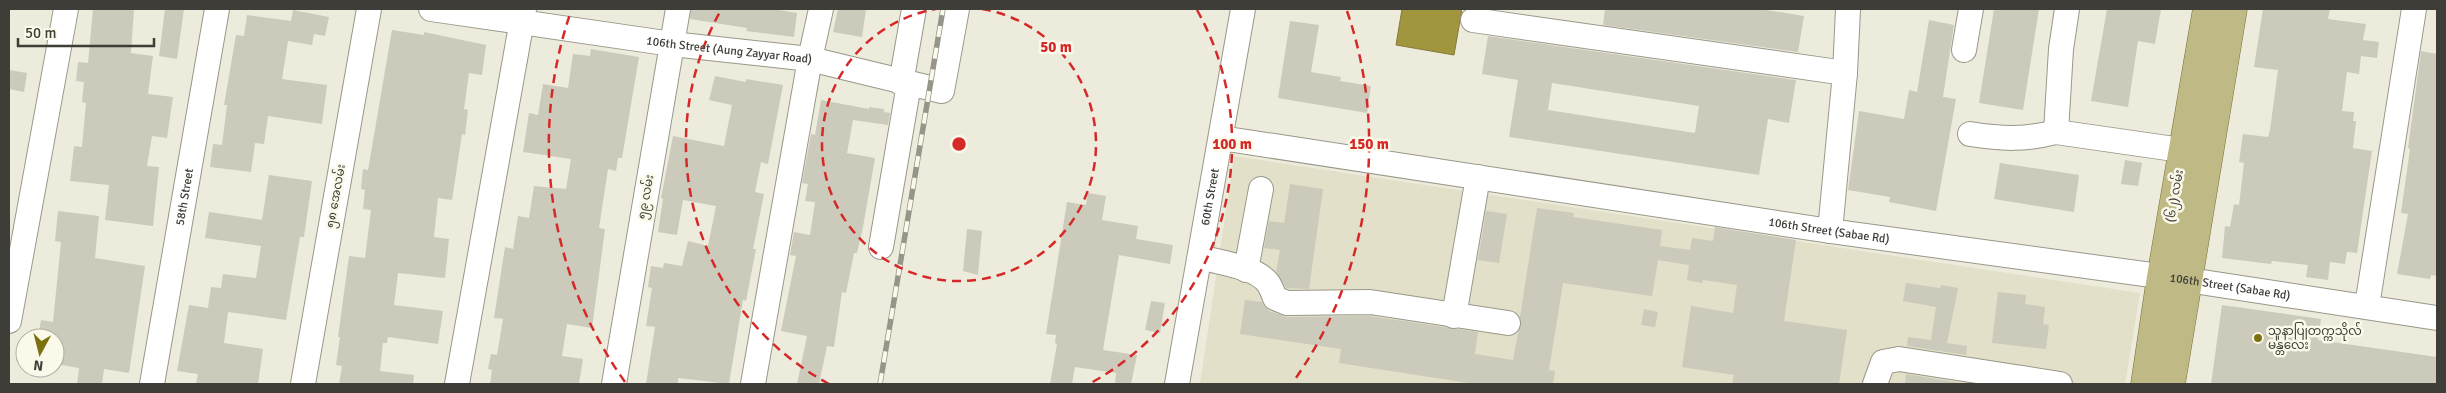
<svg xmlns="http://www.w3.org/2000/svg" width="2446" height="393" viewBox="0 0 2446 393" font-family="Signika,'Noto Sans Myanmar',sans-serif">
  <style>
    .built { fill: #e2e0c9 }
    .water { fill: #a1963d; stroke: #837b3b }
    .building { fill: #cbcabb; fill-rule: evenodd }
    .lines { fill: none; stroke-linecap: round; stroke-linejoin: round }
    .minor-casing { stroke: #999889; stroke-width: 26 }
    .major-casing { stroke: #777034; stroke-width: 29 }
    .minor { stroke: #fff; stroke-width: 24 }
    .major { stroke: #bfb985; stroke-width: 28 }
    .rail-casing { stroke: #96958a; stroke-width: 5.5 }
    .rail { stroke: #fbf9e9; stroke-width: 4; stroke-dasharray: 11; stroke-linecap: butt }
    .ring { fill: none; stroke: #d62828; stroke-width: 2.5; stroke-dasharray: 9 6 }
    .poi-dot { fill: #7b7111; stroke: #fbf9e9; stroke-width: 2 }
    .labels { text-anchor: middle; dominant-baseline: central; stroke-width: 5; stroke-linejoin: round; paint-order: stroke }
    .street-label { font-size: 12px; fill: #3e3d37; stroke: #fbf9e9 }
    .poi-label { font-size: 12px; fill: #3e3d37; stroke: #fbf9e9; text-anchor: start }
    .centre { fill: #d62828; stroke: #fbf9e9; stroke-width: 2.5 }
    .ring-label { font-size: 15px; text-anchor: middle; font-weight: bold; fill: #d62828; stroke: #fbf9e9; stroke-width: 5; stroke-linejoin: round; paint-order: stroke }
  </style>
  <rect width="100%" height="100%" fill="#edecdc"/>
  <!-- built -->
  <path class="built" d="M1234,156L2140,293L2125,384H1200Z"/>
  <!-- water -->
  <path class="water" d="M1402,9H1462L1454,55L1396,45Z"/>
  <!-- building -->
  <path class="building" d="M93,9H134L131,53L153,56L148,94L173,97L167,138L152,136L147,166L159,167L153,226L105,220L109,185L70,181L74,146L82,147L86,103L82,102L84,82L76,81L78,62L88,63Z
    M165,9H184L177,59L159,56Z
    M691,9H773L797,13L794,37L746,31L747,28L690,19Z
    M838,9H866L862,37L833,32Z
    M1605,9H1760L1804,16L1798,52L1603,25Z
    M1994,9H2039L2023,110L1979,103Z
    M2107,9H2161L2155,44L2138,41L2128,107L2091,101Z
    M2263,9H2330L2328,19L2366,24L2363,40L2379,42L2377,58L2361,56L2359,74L2347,72L2342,111L2354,112L2353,121H2356L2353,148L2372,151L2357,253L2347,252L2345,264L2330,262L2328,280L2306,277L2308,265L2272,261L2271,264L2222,258L2225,226L2230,227L2234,204L2239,205L2244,163L2239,162L2243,134L2268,137L2270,130L2278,70L2254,67Z
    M293,10L329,17L325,36L314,34L312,45L288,41L282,79L327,85L322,124L268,116L264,144L255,143L251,172L210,167L213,144L222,145L227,105H224L236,35L244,36L247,15L291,21Z
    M1929,20L1954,25L1943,97L1956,99L1936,211L1889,202L1890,197L1848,190L1859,111L1904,119L1909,90L1917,92Z
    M1290,21L1319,25L1311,72L1341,77L1340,81L1371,86L1367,113L1278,98Z
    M392,30L424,35V32L486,45L482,75L469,73L464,109L468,110L465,135L462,134L452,200L438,198L434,237L449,239L445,278L398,273L394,305L443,311L438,344L388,337L387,343H383L380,371L414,375L413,384H339L342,366L336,365L340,337H338L349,256L365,258L371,210L363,209L365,190L361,189L363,169L368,170Z
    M1488,36L1796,80L1789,123L1768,119L1759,175L1509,137L1518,80L1482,74ZM1552,83L1699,106L1695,133L1548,110Z
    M591,49L639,57L622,158H618L616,171L608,169L599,228L605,229L592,328L567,324L562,356L583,359L579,384H490L492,370L488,369L491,354L497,355L503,319L494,318L505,247L513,249L518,216L529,218L534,186L566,189L571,159L523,152L529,113L538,115L543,84L568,88L573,54L590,56Z
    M2421,51L2437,54V276L2431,275L2430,279L2397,274L2408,214L2401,213L2410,149L2408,148Z
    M9,70L27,73L24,92L9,89Z
    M715,76L746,82V79L783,85L768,164L761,162L755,192L764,194L753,249H756L746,301L743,300L729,384L678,378V384H646L655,327L646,326L652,288L648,287L651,266L663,268L664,263L682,266L688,241L708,246L716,206L683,200L677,235L658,232L663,199L661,198L673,136L724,146L732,105L709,100Z
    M821,100L869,109V107L884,109V112L890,113L888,125L853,120L847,153L875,158L863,227L857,253H854L846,293L842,292L834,347L827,346L819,384H797L807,336L781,331L796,256L790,255L794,232L810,235L815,202L805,201L808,184L802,183L811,134L815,135Z
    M2125,160L2142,163L2138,186L2121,184Z
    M2000,163L2079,175L2074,212L1994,199Z
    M269,175L312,181L304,237H300L286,320L228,312L224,343L263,349L258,384H196L198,374L177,371L189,305L208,308L211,287L221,288L223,274L256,278L261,246L205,238L209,212L262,220Z
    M1290,184L1323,189L1309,289L1286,288L1276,272L1280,250L1264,248L1269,221L1284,223Z
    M1088,193L1106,196L1102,220L1138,226L1136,239L1173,245L1170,264L1119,255L1103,350L1137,355L1131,384H1115L1116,373L1075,367L1072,384H1050L1057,344L1055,343L1056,335L1046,334L1067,202L1086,205Z
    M1537,208L1574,213L1573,217L1662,230L1660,246L1690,250L1692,238L1713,241L1715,227L1796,240L1784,321L1847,330L1839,384H1732L1734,375L1682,367L1691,306L1733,313L1737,285L1703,280L1702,283L1687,280L1689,265L1658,260L1652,296L1563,283L1549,370L1555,371L1553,384H1475L1339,363L1341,349L1240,334L1245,300L1262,302L1269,311L1287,317L1369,316L1478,332L1475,354L1513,360L1518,333L1521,326L1520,317Z
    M58,211L99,216L95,258L145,266L129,373L104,369L102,384H77L79,368L55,364V338H38L41,320L53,322L61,242L55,241Z
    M1486,211L1507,214L1499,263L1478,260Z
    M967,229L982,231L978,275L963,271Z
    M1906,283L1940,288L1941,285L1958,288L1947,343L1967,346L1966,355L1907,346L1908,337L1931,340L1936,307L1903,301Z
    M1998,292L2026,295L2025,304L2045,307L2043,324L2049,325L2046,349L1992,343Z
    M1151,301L1165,303L1160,333L1145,330Z
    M2222,305L2321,319L2318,340L2437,357V384H2211Z
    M1644,309L1658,312L1655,327L1641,325Z
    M1906,374L1961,383V384H1905Z"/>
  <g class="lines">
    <defs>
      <g id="minor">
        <path id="s1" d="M431,9L672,44L810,59L942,91L957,9"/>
        <path d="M2067,9L2061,49L2056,132L2202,153"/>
        <path d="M1473,20L1845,73"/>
        <path d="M1964,50L1971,9"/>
        <path d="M901,83L914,9"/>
        <path d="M1970,134C2002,139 2025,140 2056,132"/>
        <path id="s2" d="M1221,138L1830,231L2188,280L2437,318"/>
        <path d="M1830,231L1845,73L1848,9"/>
        <path d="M881,247L909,84"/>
        <path d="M1200,257C1220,263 1255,266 1268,283C1271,287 1273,293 1275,298L1287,303L1370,302L1508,323"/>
        <path d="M1246,270L1261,189"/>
        <path d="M2367,306L2414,9"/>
        <path d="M1454,316L1478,177"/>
        <path d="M9,321L66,9"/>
        <path id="s3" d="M152,384L217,9"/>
        <path d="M303,384L369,9"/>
        <path d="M457,384L524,9"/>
        <path d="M614,384L678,9"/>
        <path d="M753,384L810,59L821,9"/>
        <path id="s4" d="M1177,384L1243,9"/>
        <path d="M1875,384L1883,362L1899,359L2022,378"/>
        <path d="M2021,384L2022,378L2060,384"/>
      </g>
      <path id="major" d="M2145,384L2161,277L2207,9
        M2171,384L2233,9"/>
    </defs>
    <!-- minor casing -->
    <use href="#minor" class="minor-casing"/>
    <!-- major casing -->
    <use href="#major" class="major-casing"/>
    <!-- minor -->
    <use href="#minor" class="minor"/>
    <!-- major -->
    <use href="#major" class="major"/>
    <defs>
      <path id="rail" d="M880,384L943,9"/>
    </defs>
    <!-- rail casing -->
    <use href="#rail" class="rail-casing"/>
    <!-- rail -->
    <use href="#rail" class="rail"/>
  </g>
  <!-- distance rings -->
  <g class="ring">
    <path d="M982 9A137 137 0 1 1 936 9"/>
    <path d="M829 384A273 273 0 0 1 721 10M1197 10A273 273 0 0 1 1089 384"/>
    <path d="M625 382A410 410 0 0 1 571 11M1347 11A410 410 0 0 1 1293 382"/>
  </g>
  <!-- markers -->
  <circle class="poi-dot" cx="2258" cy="338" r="5"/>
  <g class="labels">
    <!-- street labels -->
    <g class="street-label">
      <text stroke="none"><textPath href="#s1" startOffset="301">106th Street (Aung Zayyar Road)</textPath></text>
      <text stroke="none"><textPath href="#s3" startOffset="190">58th Street</textPath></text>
      <text transform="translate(336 196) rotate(-80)">၅၈ အေလမ်း</text>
      <text transform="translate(2175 196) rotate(-80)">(၆၂) လမ်း</text>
      <text transform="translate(646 197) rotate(-80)">၅၉ လမ်း</text>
      <text stroke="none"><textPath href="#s4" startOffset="190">60th Street</textPath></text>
      <text stroke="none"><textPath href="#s2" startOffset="615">106th Street (Sabae Rd)</textPath></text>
      <text stroke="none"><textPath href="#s2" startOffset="1020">106th Street (Sabae Rd)</textPath></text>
    </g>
    <!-- poi labels -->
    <g class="poi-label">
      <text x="2268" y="331">သူနာပြုတက္ကသိုလ်<tspan x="2268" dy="14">မန္တလေး</tspan></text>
    </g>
  </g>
  <circle cx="959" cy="144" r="8" class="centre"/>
  <g class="ring-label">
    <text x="1056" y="52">50 m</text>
    <text x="1232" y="149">100 m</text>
    <text x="1369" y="149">150 m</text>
  </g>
  <!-- border -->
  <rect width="2446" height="393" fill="none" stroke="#3e3d37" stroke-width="20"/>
  <!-- north arrow -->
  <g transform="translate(40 353) rotate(187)"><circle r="24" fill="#fbf9e9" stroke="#afaea2"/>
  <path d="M0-4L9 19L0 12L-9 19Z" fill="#7b7111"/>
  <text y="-8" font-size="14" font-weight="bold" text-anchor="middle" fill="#3e3d37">N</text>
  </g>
  <!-- scale -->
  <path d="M18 38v8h136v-8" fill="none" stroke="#3e3d37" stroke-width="2.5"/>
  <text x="25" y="38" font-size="15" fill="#3e3d37" stroke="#fbf9e9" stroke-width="4" paint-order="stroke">50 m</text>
</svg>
